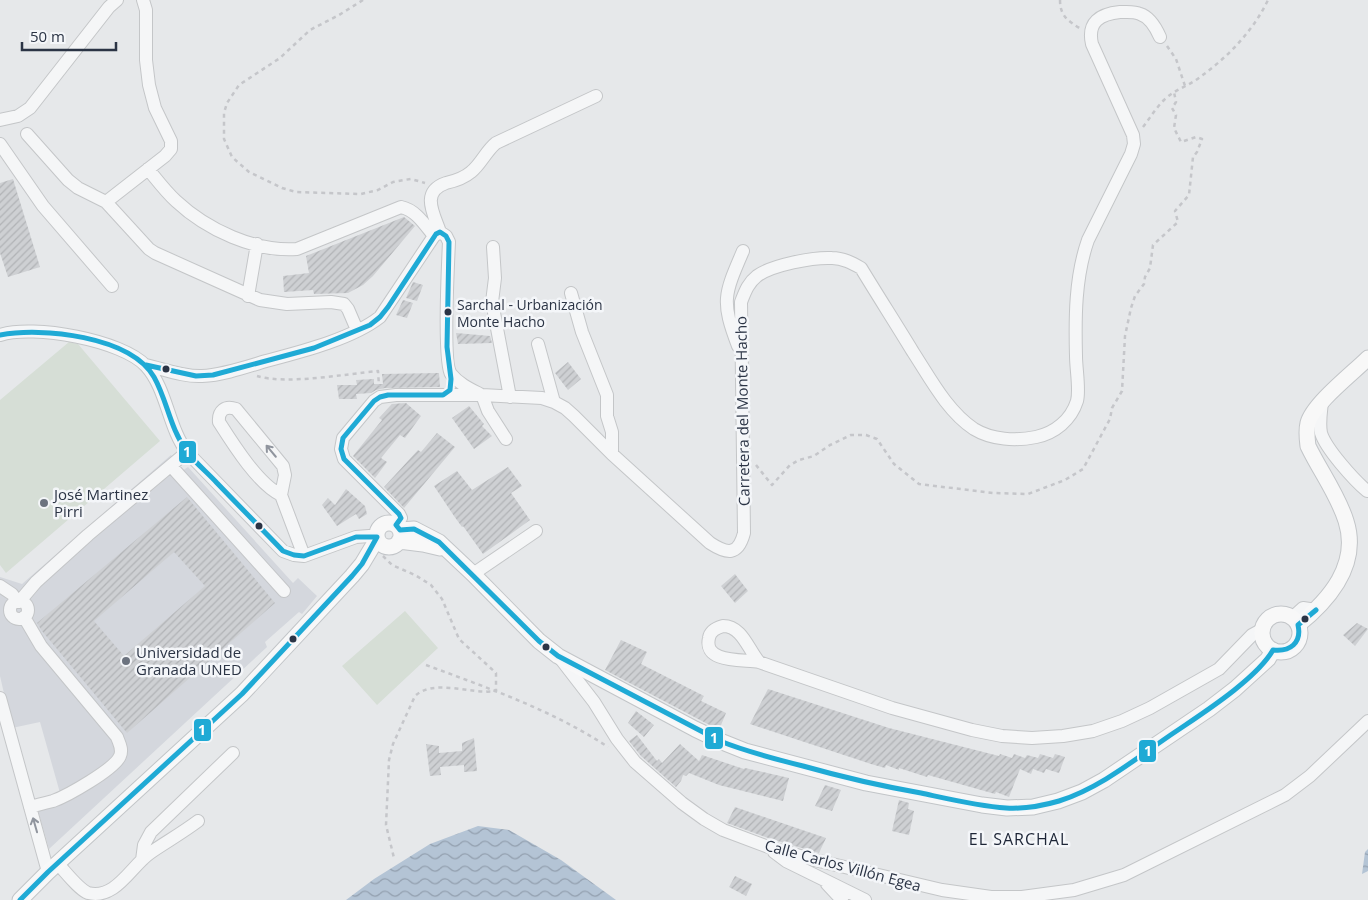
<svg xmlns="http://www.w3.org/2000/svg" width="1368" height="900" viewBox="0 0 1368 900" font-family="'Open Sans',sans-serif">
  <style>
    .built { fill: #d4d7dd }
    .pitch { fill: #d6ded6 }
    .water { fill: url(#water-waves) }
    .building { fill: url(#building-hatch); fill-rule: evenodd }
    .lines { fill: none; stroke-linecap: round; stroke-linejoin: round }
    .minor-casing { stroke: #c4c6c8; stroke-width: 14 }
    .major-casing { stroke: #c2c5c8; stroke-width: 17 }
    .path { stroke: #c5c6ca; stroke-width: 2.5; stroke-dasharray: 4 4; stroke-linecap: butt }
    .minor { stroke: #f5f6f7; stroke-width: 12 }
    .major { stroke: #f8f8f8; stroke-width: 15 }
    .bus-1-casing { stroke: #f4f6f9; stroke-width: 9 }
    .bus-1 { stroke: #1faad5; stroke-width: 5 }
    .oneway { stroke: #90959e }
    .bus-dot { fill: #2b3445; stroke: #f4f6f9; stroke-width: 2 }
    .poi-dot { fill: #6c737f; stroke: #f4f6f9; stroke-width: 2 }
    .labels { text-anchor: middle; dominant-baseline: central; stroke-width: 5; stroke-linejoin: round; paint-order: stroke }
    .bus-label { font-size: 14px; fill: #2b3445; stroke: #f4f6f9; text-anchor: start }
    .street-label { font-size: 15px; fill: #2b3445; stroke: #f4f6f9 }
    .poi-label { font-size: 15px; fill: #2b3445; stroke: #f4f6f9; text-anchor: start }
    .neighbourhood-label { font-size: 16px; letter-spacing: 1px; fill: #1d2536; stroke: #f4f6f9 }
    .line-badge { stroke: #f4f6f9; stroke-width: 2 }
    .badge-label { font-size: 14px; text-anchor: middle; font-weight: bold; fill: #fff }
  </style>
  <defs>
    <pattern id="water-waves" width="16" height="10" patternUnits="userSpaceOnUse" patternTransform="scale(1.25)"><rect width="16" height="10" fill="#b4c4d5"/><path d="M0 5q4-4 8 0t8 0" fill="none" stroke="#93a0af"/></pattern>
    <pattern id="building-hatch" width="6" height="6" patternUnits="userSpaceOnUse" patternTransform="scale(1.25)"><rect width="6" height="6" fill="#ced0d3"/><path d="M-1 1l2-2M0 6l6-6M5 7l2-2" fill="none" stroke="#b1b3b6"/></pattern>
  </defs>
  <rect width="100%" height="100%" fill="#e6e8ea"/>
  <!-- built -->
  <path class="built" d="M171,455L182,471L188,467L293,583L298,578L317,596L302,614L299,612L265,642L267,647L49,849L37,807L62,800L40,722L12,728L0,676V577L22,584Z"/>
  <!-- pitch -->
  <path class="pitch" d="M69,342L78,344L160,441L6,573L0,565V400Z
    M405,611L438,648L377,705L342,666Z"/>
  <!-- water -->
  <path class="water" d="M478,826L509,830L561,860L616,900H346L374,879L430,844Z
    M1368,849V871L1362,874L1365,852Z"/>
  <!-- building -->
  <path class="building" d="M13,179L40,267L8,277L0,253V183Z
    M404,217L415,226L373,276L363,285L348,293L314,294L313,290L284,292L283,276L309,273L306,256Z
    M413,282L423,285L417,301L406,298Z
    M403,300L413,303L407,318L396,315Z
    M456,333L490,336L492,343L458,344Z
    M568,362L581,379L568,390L555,373Z
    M439,373L440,387L385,388L376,390L371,393L356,394L357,399H339L337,385H357L356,380L374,379V384H383L382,374Z
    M406,403L421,416L405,438L400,435L381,458L387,462L375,478L353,456L382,420L379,418L392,404Z
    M469,406L484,424L482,426L492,436L474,449L452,418Z
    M437,433L455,447L404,508L384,487L418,450L421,452Z
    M508,467L522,486L511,493L530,520L483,554L463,526L462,527L454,516L434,486L457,471L472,490Z
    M346,489L365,506L367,514L359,519L356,514L337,526L322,505L328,498L335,505Z
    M187,497L275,603L127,733L42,631L37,623ZM174,552L205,586L124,656L94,621Z
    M735,574L748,591L735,603L721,586Z
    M1357,623L1368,629L1355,646L1343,635Z
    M621,640L647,652L641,664L704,696L701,701L726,713L719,730L605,670Z
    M768,689L889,728L999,756L1000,754L1012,758L1014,754L1025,758L1027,755L1038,758L1040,754L1053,758L1055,754L1065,757L1059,773L1046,769L1044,773L1033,769L1031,774L1020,769L1009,797L996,792L995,794L928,775L927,777L899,768V770L886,765L885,768L871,764L750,724Z
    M636,711L654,725L644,737L628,723Z
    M637,735L657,761L659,759L662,763L680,744L699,761L702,755L744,769L745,768L789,778L783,801L719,785L689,773L686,776L683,775L681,781L676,787L641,756L629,741Z
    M474,738L477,771L464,772V765L440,767L441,775L430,776L426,744L439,746V753L462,751V743Z
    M825,785L841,790L832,811L815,806Z
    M899,800L909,803L908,809L914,811L909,835L892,831Z
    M735,807L826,838L819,853L774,840L727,823Z
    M735,876L752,884L746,896L729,887Z"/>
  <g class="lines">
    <defs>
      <path id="minor" d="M0,120L18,116L30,108L109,7L117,0
        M27,134L68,180L78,188L106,202L149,249L155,253L260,300L287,304L331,302L344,304L348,309L357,330
        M0,144L43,206L112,286
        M148,169C157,180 166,192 176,201C207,230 255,252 297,249L401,207C416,210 425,225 434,236
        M106,202L165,156L171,149V141L155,108L149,85L146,60V10L143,0
        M440,232C434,214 420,192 446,183C455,181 464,178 471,172C481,164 486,151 496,143L596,96
        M440,232L446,236L449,242C448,263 443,363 451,374C459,384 470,389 480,394
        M493,247L495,278L492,302L510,397
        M571,293L582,332L607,395V416L612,432V454
        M248,296L257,244
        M0,335C33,324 122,340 146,366C167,389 168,427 187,452L283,551L294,555L304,556L356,537L369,536L377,537
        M538,344L554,402
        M738,346C721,301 724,295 743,251
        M146,365C164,369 183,377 202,376C223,375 246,367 266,361C300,352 352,339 380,317L434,236L440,232
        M482,395L488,411L506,439
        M1322,402C1321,412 1319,423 1321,433C1326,449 1354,480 1367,491
        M171,466L284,591
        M281,495C258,484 233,444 219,422C218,411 225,405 236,409L283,466L285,475L281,495L304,556
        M396,525L401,518L399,514L344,459L341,449L343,438L374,401L380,397L396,395H482L542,398L554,402L565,408L574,416L612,454L710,543C727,554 738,556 744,533L741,302C745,292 748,283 757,276C772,265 813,257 832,258C843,258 852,263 861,268C878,296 896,324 913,352C930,378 947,411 974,429C992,440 1016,441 1036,437C1055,433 1071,420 1077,401C1080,390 1076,369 1076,356C1075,318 1075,277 1088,240L1131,154L1134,144L1133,135L1092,44C1087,22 1100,14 1120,12C1127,12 1134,11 1140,14C1150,17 1156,28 1160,37
        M473,574L536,531
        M0,586L12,594L18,602
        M10 610a9 9 0 1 1 18 0a9 9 0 1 1-18 0Z
        M19,602L36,582L88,535L187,452
        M24,617L41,646L117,737C119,743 123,749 120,756C115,769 67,796 53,801C45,803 37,805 30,807
        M1292,618L1303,608L1316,610
        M723,626C742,626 748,649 759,662C745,659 703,664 709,638C710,631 716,628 723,626Z
        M560,658L594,702L617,739L635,762L682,803L704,819L723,830L771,848L815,860L942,890L991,897H1022L1074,890L1124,875L1285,795L1310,776L1368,721
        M759,662L892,708L972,730L1002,736L1032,738L1063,736L1093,731L1122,721L1150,708L1219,669L1252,635L1263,629
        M0,698L48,872
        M774,852L786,861L865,900
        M142,860L144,845L151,832L233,753
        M57,863C65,871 78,889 88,893C116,900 131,866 150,853C166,842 182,833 198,821
        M827,884L842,900"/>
      <path id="major" d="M377 535a12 12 0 1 1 24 0a12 12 0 1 1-24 0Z
        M400,530L414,529L439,542L473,574L539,641L558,656L695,729L720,741L745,751L866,783L982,805L1007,808L1033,807L1058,801L1082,792L1104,780L1209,709L1235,689L1268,659L1273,650
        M399,541L423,544L440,548
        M1262 633a19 19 0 1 1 38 0a19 19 0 1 1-38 0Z
        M1298,625C1329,600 1360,565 1346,521C1338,495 1320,471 1308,446C1307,438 1306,431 1308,423C1313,404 1353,373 1368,358
        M20,900L48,872L242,694L352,576L362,564L377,539"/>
    </defs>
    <!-- minor casing -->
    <use href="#minor" class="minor-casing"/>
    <!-- major casing -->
    <use href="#major" class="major-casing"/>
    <!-- path -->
    <path class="path" d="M363,0L339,15L310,30L280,58L239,85L227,103L224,113V139L232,157L249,172L282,188L296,192L361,194L378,190L393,182L404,180L411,179L425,183
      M1060,0C1060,16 1068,21 1081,29
      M1167,46L1176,59L1185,86
      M1143,127C1150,118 1156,108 1164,100C1175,89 1189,86 1200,77C1228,57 1253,31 1268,0
      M257,376C287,385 345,374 378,371L379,386
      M756,465L772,485L790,465L799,460L814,456L830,445L851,435H866L877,439L894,464L919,484L993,493L1028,494L1065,480L1083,469L1110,419L1112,408L1122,391L1125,336L1131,308L1135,296L1144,284L1145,277L1150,268L1153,245L1178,222L1175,211L1189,195L1193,157L1197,152L1202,139L1196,137L1181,142L1174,128L1176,115L1172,108L1176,102L1174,92
      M383,556L392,565L415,575L431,585L442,599L459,639L496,673V691C472,695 434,678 415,696L393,744L389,760L386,825L394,858
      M426,665C488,688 552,710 608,747"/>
    <!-- minor -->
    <use href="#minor" class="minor"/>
    <!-- major -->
    <use href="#major" class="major"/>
    <defs>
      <path id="bus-1" d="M0,335C42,327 130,336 154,377C167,400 170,428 186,450C194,462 207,472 217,483C239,506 261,528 283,551L294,555L304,556L356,537H377L362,564L352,576L242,694L48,872L20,900
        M146,365L196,376L213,375L314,348L370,325L380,317L388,307L436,234L440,232L446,236L449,242L447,347L451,379L450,390L443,395H388L380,397L374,401L343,438L341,449L344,459L399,514L401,518L396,525L400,530L414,529L439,542L539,641L558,656L720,741C747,752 775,759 803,766C842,777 881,786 921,793C949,799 978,806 1006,808C1024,809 1042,806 1059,801C1103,787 1140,755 1178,730C1206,711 1257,678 1273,650C1290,652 1302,643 1298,625L1316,610"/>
    </defs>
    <!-- bus-1 casing -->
    <use href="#bus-1" class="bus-1-casing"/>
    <!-- bus-1 -->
    <use href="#bus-1" class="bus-1"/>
  </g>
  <!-- one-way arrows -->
  <defs><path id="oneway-shaft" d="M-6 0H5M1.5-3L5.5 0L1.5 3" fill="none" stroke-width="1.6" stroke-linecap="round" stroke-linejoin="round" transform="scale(1.25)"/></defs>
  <g class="oneway">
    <use href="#oneway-shaft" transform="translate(271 451) rotate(-130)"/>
    <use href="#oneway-shaft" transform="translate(35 825) rotate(-106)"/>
  </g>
  <!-- markers -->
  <g class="bus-dot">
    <circle cx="448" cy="312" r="4.5"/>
    <circle cx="166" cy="369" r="4.5"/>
    <circle cx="259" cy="526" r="4.5"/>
    <circle cx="1305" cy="619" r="4.5"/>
    <circle cx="293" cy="639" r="4.5"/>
    <circle cx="546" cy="647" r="4.5"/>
  </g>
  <g class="poi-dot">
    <circle cx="44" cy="503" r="5"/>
    <circle cx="126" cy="661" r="5"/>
  </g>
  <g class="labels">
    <!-- bus labels -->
    <g class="bus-label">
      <text x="457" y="304">Sarchal - Urbanización<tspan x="457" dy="17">Monte Hacho</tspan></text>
    </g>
    <!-- street labels -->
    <g class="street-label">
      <text transform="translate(742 411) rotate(-91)">Carretera del Monte Hacho</text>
      <text transform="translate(843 865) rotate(15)">Calle Carlos Villón Egea</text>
    </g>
    <!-- poi labels -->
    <g class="poi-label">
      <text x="54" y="494">José Martinez<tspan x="54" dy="17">Pirri</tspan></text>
      <text x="136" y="652">Universidad de<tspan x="136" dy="17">Granada UNED</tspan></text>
    </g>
    <!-- neighbourhood labels -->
    <g class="neighbourhood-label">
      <text x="1019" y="839">EL SARCHAL</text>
    </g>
  </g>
  <g class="line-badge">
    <rect x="178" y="440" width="19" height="24" rx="5" fill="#1faad5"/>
    <rect x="193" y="718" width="19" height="24" rx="5" fill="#1faad5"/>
    <rect x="704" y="726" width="20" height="24" rx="5" fill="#1faad5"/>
    <rect x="1138" y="739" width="19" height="24" rx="5" fill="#1faad5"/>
  </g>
  <g class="badge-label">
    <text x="187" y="457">1</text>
    <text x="202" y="735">1</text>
    <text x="714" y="743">1</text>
    <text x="1148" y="756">1</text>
  </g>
  <!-- scale -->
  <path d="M22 42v8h94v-8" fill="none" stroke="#2b3445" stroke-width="2.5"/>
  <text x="30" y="42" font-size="15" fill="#2b3445" stroke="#f4f6f9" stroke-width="4" paint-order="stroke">50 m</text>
</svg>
